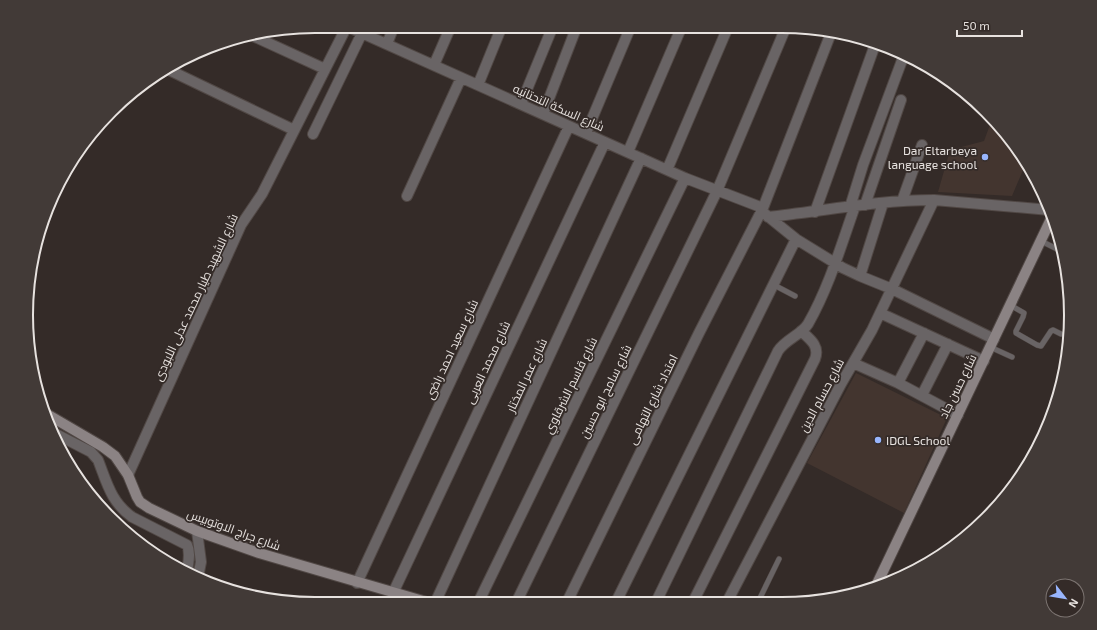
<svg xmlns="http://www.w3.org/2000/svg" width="1097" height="630" viewBox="0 0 1097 630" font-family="'Exo 2',Cairo,sans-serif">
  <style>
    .built { fill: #43352f }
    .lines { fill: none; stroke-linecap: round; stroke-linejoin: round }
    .lane-casing { stroke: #514845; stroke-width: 6 }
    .street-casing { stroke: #514845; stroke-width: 12 }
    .secondary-casing { stroke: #514845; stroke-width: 12 }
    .lane { stroke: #696465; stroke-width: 5 }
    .street { stroke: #696465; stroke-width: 10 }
    .secondary { stroke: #8b8384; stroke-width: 10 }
    .poi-dot { fill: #98b5fd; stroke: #342b28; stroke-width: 1.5 }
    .labels { text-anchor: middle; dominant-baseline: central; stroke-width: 3.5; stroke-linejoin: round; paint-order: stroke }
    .street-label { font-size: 12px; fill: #e7e2df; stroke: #342b28 }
    .poi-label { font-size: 12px; fill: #e7e2df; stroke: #342b28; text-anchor: end }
    .rim { fill: none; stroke: #e7e2df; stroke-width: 2 }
  </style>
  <rect width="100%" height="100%" fill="#342b28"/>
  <!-- built -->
  <path class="built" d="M992,119L1011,139L1026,163L1012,196L938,192L950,150L984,141Z
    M856,373L947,418L904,513L807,463Z"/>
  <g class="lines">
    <defs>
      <path id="lane" d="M1041,241L1063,252
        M774,285L795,296
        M1010,305L1024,313L1023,317L1016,331V333L1037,345L1041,346L1051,331L1053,330L1061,334
        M990,347L1012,357
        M758,602L779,559"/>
      <path id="street" d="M346,26L685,178L763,208
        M253,36L325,69
        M387,44L394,26
        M434,65L451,26
        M169,70L294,130
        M478,85L502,26
        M521,104L553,26
        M543,114L577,26
        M586,133L631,26
        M313,134L362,33
        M628,152L682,26
        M667,170L728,27
        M407,196L461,78
        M902,201L922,145
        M865,205L901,100
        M850,207L863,165L904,55
        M815,212L876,42
        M765,214L796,239L843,268L860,276L892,289L994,339
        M768,217C823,211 879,200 934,200L1050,210
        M860,276L883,203
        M880,313L984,361
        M853,363L898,383L958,415
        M898,383L924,333
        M922,395L948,344
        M52,432L91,452L98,460C107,483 111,502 132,517L187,545C191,553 188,563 187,572
        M128,475L241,225L262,194L347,26
        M197,531L201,562L198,577
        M357,583L569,126
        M393,593L605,142
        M567,602L699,333L763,208L831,33
        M616,602L796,239
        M656,602L778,351C786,339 801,335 808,324C829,287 841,246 855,206
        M693,602L815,359C820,346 810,339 801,331
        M727,602L841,384L872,330L934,200
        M435,603L641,158
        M478,603L685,178
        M516,603L717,191L786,27"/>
      <path id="secondary" d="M45,413L103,447L115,456L128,475L137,497L140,502L149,508L197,531L259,553L430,603
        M875,588L1052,217"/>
    </defs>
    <!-- lane casing -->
    <use href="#lane" class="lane-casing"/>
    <!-- street casing -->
    <use href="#street" class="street-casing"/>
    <!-- secondary casing -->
    <use href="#secondary" class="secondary-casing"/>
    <!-- lane -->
    <use href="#lane" class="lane"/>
    <!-- street -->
    <use href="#street" class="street"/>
    <!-- secondary -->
    <use href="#secondary" class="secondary"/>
  </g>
  <!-- markers -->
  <g class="poi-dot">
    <circle cx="985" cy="157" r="4"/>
    <circle cx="878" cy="440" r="4"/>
  </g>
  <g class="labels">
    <!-- street labels -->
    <g class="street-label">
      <text transform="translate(559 107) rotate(24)">شارع السكة التحتانيه</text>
      <text transform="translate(195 297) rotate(-65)">شارع الشهيد طيار محمد عدلى اللبودى</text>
      <text transform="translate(451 349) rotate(-65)">شارع سعيد احمد راضى</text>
      <text transform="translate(487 362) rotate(-65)">شارع محمد العربى</text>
      <text transform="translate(526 375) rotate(-65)">شارع عمر المختار</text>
      <text transform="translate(570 385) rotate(-64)">شارع قاسم الشرقاوي</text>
      <text transform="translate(957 386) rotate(-64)">شارع حسن جاد</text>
      <text transform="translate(605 391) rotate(-64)">شارع سامح ابو حسين</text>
      <text transform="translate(821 395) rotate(-62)">شارع حسام الدين</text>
      <text transform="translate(652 399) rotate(-64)">امتداد شارع التهامى</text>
      <text transform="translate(234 529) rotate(20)">شارع جراج الاوتوبيس</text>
    </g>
    <!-- poi labels -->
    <g class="poi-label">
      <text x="977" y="150">Dar Eltarbeya<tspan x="977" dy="14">language school</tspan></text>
      <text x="886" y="440" text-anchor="start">IDGL School</text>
    </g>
  </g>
  <!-- crop -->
  <path d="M0 0H1097V630H0ZM315 33H782A282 282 0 0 1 1064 315V315A282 282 0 0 1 782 597H315A282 282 0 0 1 33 315V315A282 282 0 0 1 315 33Z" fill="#423a37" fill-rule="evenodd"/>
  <path class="rim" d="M315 33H782A282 282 0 0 1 1064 315V315A282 282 0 0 1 782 597H315A282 282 0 0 1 33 315V315A282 282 0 0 1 315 33Z"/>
  <!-- north arrow -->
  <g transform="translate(1065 598) rotate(121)"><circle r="19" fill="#342b28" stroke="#7c7471"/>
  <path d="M0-3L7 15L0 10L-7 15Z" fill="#98b5fd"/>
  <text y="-6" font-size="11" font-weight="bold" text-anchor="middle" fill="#e7e2df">N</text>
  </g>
  <!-- scale -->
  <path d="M957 30v6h65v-6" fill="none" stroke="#e7e2df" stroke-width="2"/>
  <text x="963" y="30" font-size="12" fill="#e7e2df" stroke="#342b28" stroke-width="3" paint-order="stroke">50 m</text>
</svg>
